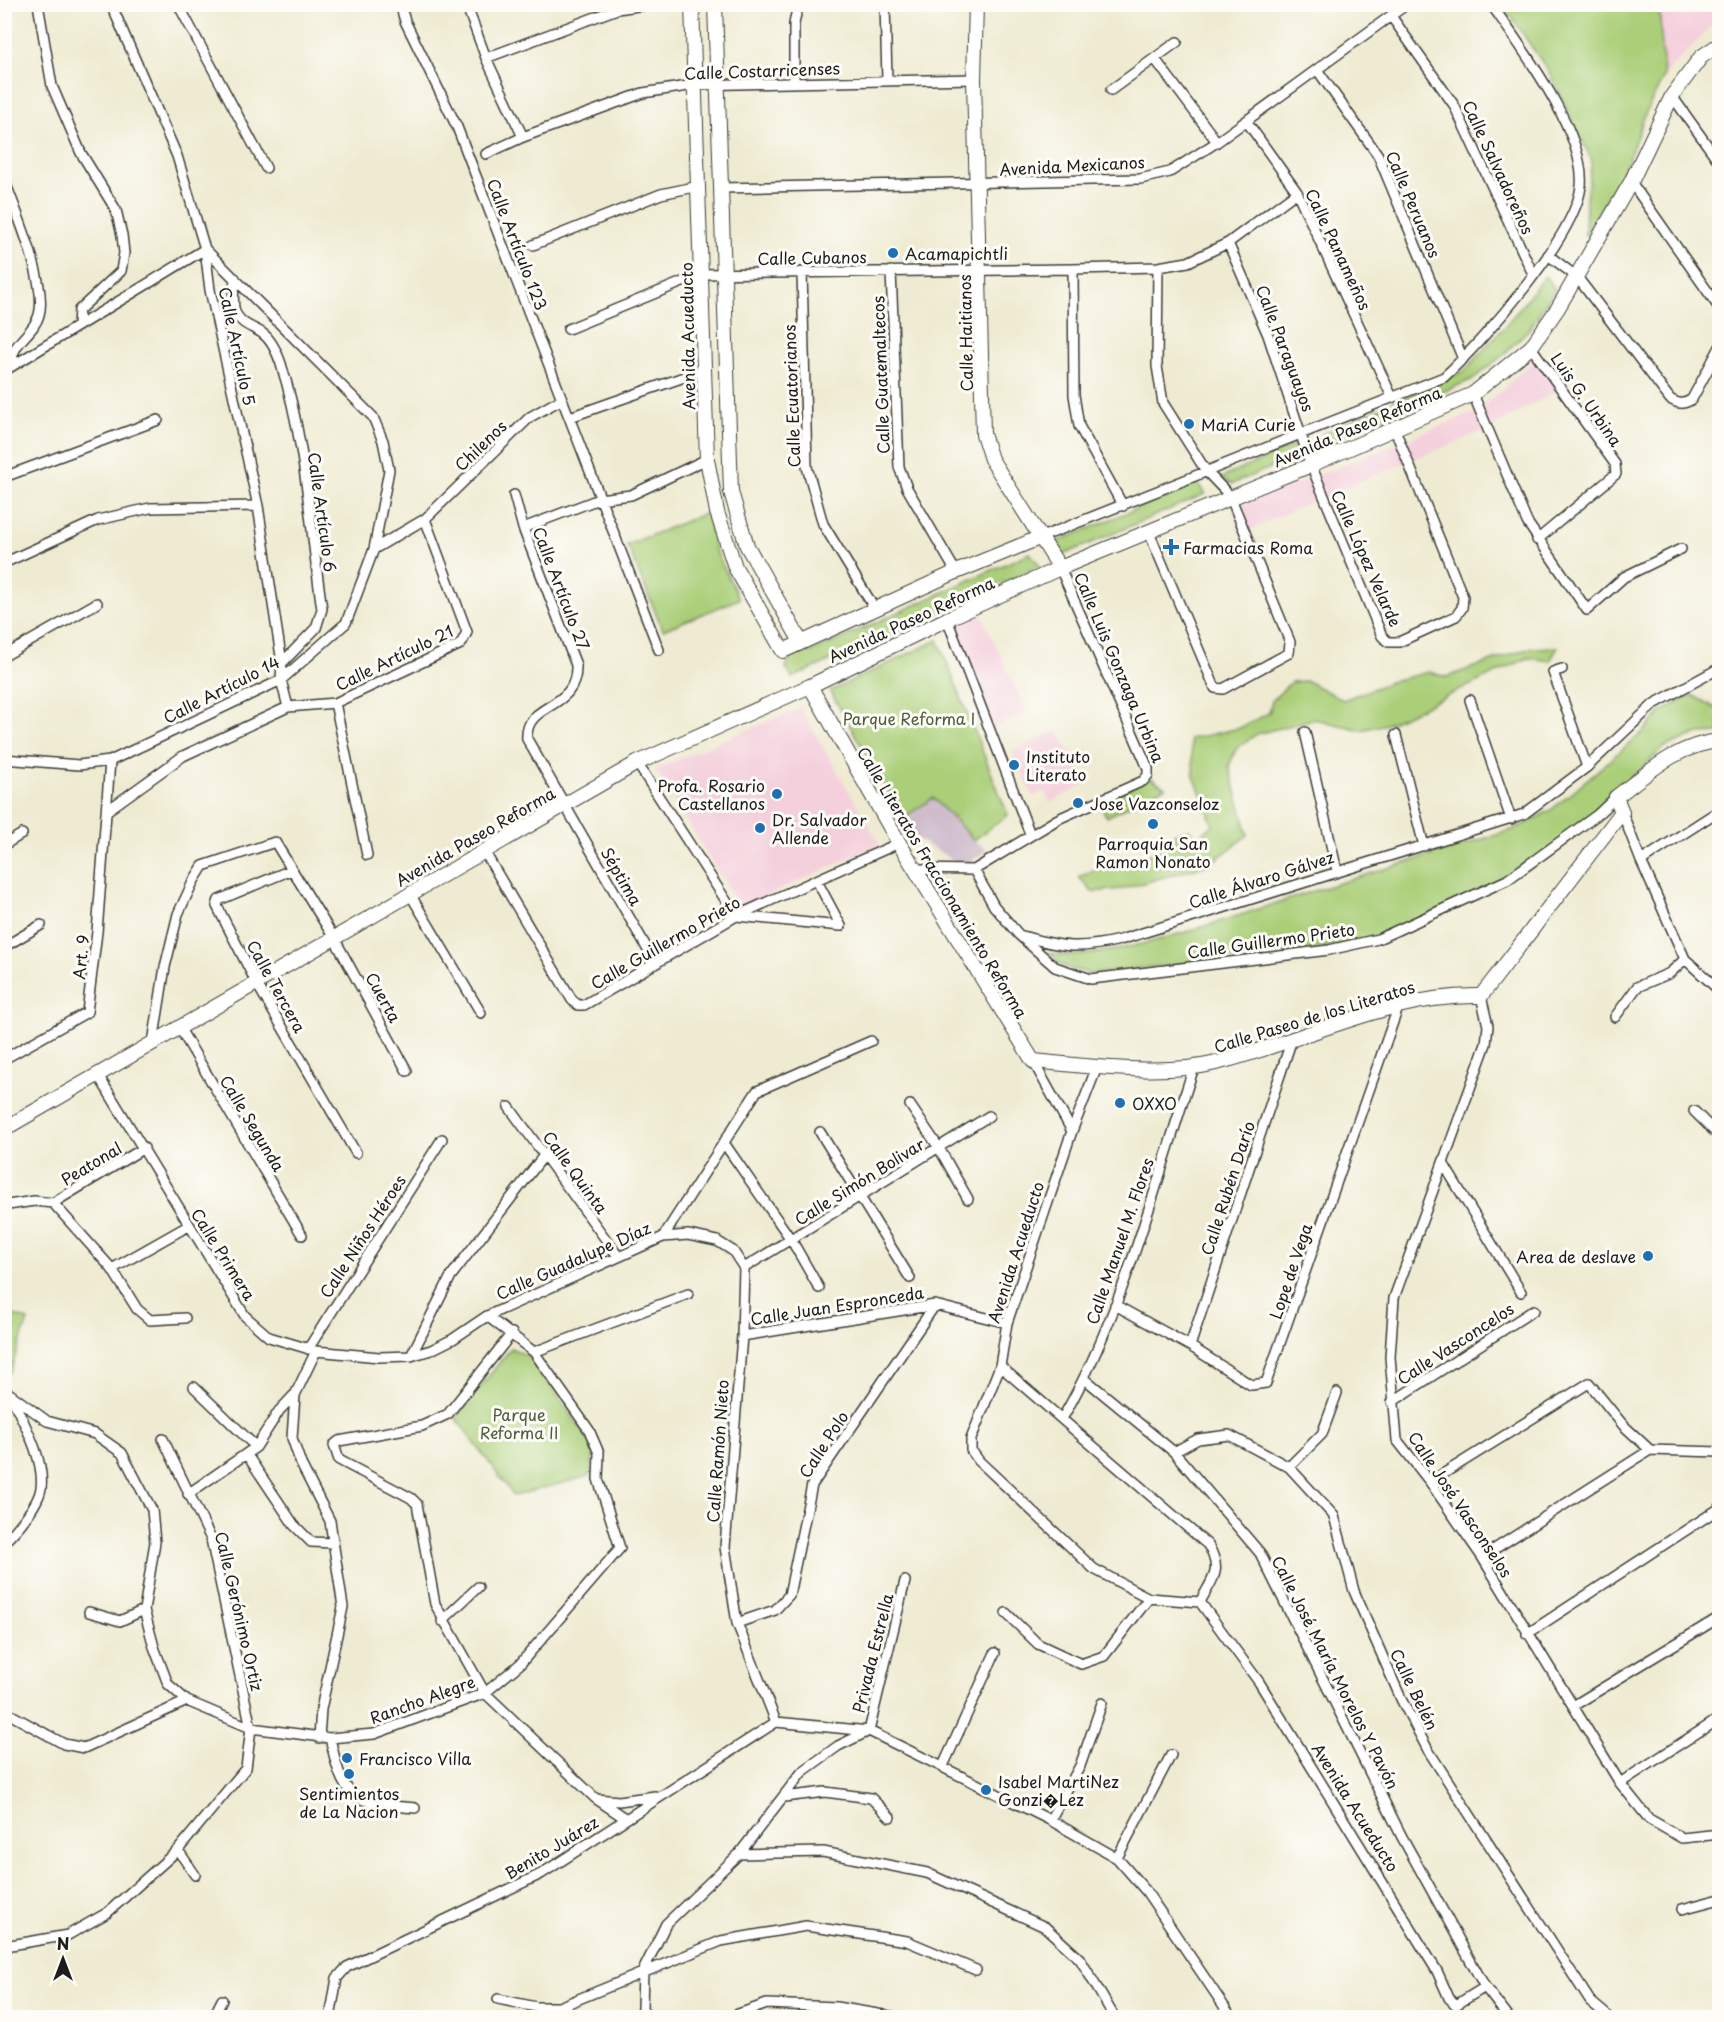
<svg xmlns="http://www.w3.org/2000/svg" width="1724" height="2022" viewBox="0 0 1724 2022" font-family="'Playpen Sans',sans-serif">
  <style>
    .built { fill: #f4cfdc }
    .industrial { fill: #d0bdcc }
    .green { fill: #aacf78; stroke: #63764a; stroke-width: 1.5 }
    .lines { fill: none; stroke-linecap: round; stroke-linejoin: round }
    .street-casing { stroke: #3c3b37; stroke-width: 12 }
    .secondary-casing { stroke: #3c3b37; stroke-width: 16 }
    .street { stroke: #fff; stroke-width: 9 }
    .secondary { stroke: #fff; stroke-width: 14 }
    .poi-dot { fill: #1f6fb2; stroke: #fdfcf7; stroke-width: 2 }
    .labels { text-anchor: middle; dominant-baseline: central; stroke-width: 6; stroke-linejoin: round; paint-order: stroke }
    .street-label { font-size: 16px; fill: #1c1c1c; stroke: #fdfcf7 }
    .poi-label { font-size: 16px; fill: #1c1c1c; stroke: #fdfcf7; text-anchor: start }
    .park-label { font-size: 16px; fill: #4e5b3c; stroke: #fdfcf7 }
  </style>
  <rect width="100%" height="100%" fill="#fdfcf7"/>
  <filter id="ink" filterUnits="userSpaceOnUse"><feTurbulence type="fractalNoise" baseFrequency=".0167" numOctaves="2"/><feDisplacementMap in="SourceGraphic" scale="12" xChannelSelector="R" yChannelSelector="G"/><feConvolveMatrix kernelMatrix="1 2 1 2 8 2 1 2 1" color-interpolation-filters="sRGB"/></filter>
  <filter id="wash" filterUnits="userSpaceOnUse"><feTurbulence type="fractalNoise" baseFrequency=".008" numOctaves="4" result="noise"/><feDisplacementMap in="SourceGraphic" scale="24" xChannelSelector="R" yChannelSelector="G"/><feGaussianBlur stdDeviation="1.35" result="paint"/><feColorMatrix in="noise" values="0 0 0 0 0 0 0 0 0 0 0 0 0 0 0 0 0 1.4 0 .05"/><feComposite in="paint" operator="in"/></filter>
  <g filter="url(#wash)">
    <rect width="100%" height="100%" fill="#efebd2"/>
    <!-- built -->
    <path class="built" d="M1659,5H1719V21L1712,25L1664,76Z
      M1538,357L1559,390L1486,430L1321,497L1241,534L1232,510L1478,411Z
      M977,605L1027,713L990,729L947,619Z
      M800,708L880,844L740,908L655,769Z
      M1058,730L1087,783L1050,803L1045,791L1033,796L1011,751Z"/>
    <!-- industrial -->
    <path class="industrial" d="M933,798L974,840L987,850L966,865L960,864L911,835L903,818Z"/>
    <!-- green -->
    <path class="green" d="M1503,5H1659L1664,76L1646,112L1626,165L1585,236L1586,197L1592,161L1549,72Z
      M1545,276L1555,289L1530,328L1502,356L1473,379L1328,441H1322V434L1464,371L1507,324Z
      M1301,442V455L1232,484L1221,478Z
      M1198,483L1205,494L1063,555L1056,542Z
      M706,513L715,549L739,599L663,630L627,545Z
      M1030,553L1040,566L792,678L786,668L790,657L813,651Z
      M938,640L1008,815L974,840L933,798L903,818L830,691Z
      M1558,647L1550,661L1528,658L1387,724L1361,730L1314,719L1257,734L1236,749L1229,766L1248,835L1210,864L1122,889L1092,892L1079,877L1094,870L1119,863L1122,868L1177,841L1174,834L1189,829L1196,839L1213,825L1194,776L1190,739L1240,728L1269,713L1272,701L1291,682L1307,681L1343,700L1396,680L1429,672L1446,677L1530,648Z
      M1692,695L1719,710V733L1696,734L1665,747L1553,848L1483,890L1375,939L1319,948L1091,974L1063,966L1049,953C1101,965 1226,919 1280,902C1358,876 1437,854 1515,829L1551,810L1643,732L1661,712Z
      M1149,777L1165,787L1107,817L1099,804Z
      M5,1312L28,1320L10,1372L5,1370Z
      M511,1348L528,1356L538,1367L592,1445L594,1455L589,1476L514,1496L456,1418Z"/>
  </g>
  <g filter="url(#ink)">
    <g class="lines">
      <defs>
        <path id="street" d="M38,4L52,86L81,153L116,210L122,235L124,253L121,271L79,310L78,325
          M111,4L177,156L205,249L210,290L258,506L282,663L281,680L288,707
          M178,4L266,168
          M400,4L405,21L457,127L659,650
          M466,4L486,58L523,137
          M885,4L887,80
          M1391,16L1454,105L1533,274
          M486,58L617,9L652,4
          M1155,59L1217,142
          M1318,71L1378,155L1463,359
          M794,83V24L798,4
          M1111,90L1177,42
          M1672,96L1720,163
          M1247,122L1297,192L1392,397
          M486,154L523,137L643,93L694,85L974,79
          M4,179C15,209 48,285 39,315C33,336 10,341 12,366
          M1631,182L1720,309
          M721,188L1140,179L1170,172L1217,142L1407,4
          M1228,243L1268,335L1311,465L1382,636L1388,642H1399L1456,616L1462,608L1463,597L1395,430
          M533,245L661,194L699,186
          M1548,255L1577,277L1670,399C1678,404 1684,405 1692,399L1720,347
          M1073,269L1074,395L1079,426L1123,506
          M891,271L899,467L907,488L956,572
          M802,272L807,467L823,524L875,609
          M235,278C234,289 231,304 236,314C242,325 253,327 262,333C272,340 277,352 281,364C306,442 310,528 322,609L316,628L282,663
          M568,329L702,274L1073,269L1158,267L1188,262L1228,243L1297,192
          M1531,347L1615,464L1616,474L1537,540
          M4,371L205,249
          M1473,394L1527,522L1587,610L1624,577L1681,549
          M570,417L704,370
          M4,477L158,420
          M514,495L523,528L576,665C578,712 524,701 527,739L656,964
          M523,528L599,499L631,495L707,459
          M1148,530L1215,688L1223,689L1289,653L1290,642L1230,496L1206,471L1163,403L1157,366L1158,267
          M1039,538L1444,377C1482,342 1576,236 1581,186C1586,133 1521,47 1491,4
          M374,549L425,519L530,417L562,399
          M4,563L98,520L150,508L258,506
          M947,619L1030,834
          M4,656L97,603
          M1562,669L1553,672L1587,767
          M1470,700L1511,819
          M335,703L367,855
          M1305,732L1337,871
          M1396,735L1424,846
          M4,759L79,765L110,761L281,680L346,623L374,549L389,470L383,441L373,417L205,249
          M637,763L736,916L841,926
          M108,810L183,756L288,707L335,703L461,644L467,632L425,519
          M1622,812L1641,861L1685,959L1720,991
          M4,845L22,834
          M484,851L572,1000L578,1005H584L736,916L899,843
          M1641,861L1720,810
          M915,869L974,870L1058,819L1143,781L1148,775V768L1060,568
          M291,870L219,900L217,906L257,984L356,1153
          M974,870L994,906L1019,935L1055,967L1091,979L1329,950L1378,939L1507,880L1597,815L1616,797
          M817,881L841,926
          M410,894L481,1013
          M1019,935C1060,947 1078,950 1120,940L1524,814L1587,767L1654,704L1720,668
          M4,947L41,925
          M1481,996L1488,1026L1486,1044L1394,1298L1390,1357L1397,1440L1430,1482L1482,1557L1620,1783L1649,1819L1682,1838L1720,1834
          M1615,1017L1637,987L1670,973L1685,959
          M179,1027L302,1235
          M153,1043L165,967L178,914L193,882L203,866L275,842L334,938L407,1071
          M4,1059L87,1012L97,932L110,761
          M1033,1061L1072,1131
          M1097,1067L1072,1131L1007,1323L1000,1366L971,1439V1450L979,1461L1094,1569L1149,1598L1200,1602
          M98,1075L245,1316L269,1337L316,1351L379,1357L411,1356L431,1350L453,1339L487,1316L663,1237L757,1091L871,1041
          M910,1105L939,1148L968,1199
          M509,1107L618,1256
          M1694,1111L1720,1137
          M820,1132L910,1278
          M724,1143L792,1241L819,1288
          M1443,1163L1521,1292
          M53,1203L144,1148
          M8,1205L34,1201L53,1203L112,1269L137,1309L150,1320L185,1318
          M663,1237L688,1235L717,1241L733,1251L744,1268L742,1336L725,1547L737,1623L776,1722
          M744,1268L989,1116
          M112,1269L188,1226
          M1115,1305L1190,1346L1251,1385L1266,1383L1399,1005
          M512,1333L448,1414L422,1426L339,1441L334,1445L339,1460L411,1498L417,1504L435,1604L485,1693L595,1798L626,1819
          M742,1336L935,1305L1007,1323
          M1190,1346L1292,1039
          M308,1349L442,1139
          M316,1351L295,1395L292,1438L301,1464L330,1521L343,1607L321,1709L319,1738
          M534,1352L688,1294
          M411,1356L451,1276L545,1154
          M1720,1356V1364
          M1000,1366L1208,1545C1223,1571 1213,1578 1200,1602
          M1085,1379L1174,1452L1260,1553L1402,1837L1485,1987L1509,2018
          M194,1387L256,1447
          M4,1389L10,1394C22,1420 45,1458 41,1488C39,1504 16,1531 4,1542
          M10,1394L47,1421L95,1434L122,1453L152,1510L155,1542L144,1610L154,1647L168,1684L187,1701L251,1728L330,1738L374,1734L485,1693L520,1664L620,1548L598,1479L599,1453L589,1430L534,1352L487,1316
          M1392,1402L1534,1310
          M1062,1419C1124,1312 1155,1184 1194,1067
          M1174,1452L1198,1439L1229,1435L1289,1467L1334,1516L1354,1591L1402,1701L1428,1750L1590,2001L1610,2018
          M247,1455L294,1525L311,1542L333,1543
          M1289,1467L1322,1434L1337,1393
          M1430,1482L1589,1383L1623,1425L1650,1450L1720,1452
          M188,1494L256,1447L279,1411L294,1395
          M1482,1557L1650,1450
          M1200,1602L1259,1682L1437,1971L1449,1998L1456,2005L1485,1987
          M89,1612L120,1621L144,1610
          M1006,1613L1038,1644L1081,1664L1104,1656L1149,1598
          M442,1621L478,1587
          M737,1623L775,1610L789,1595L812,1485L935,1305
          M1527,1634L1720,1508
          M1573,1706L1720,1617
          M4,1711L64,1744L84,1748L187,1701
          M776,1722L869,1731L1050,1820L1117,1858L1146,1891L1232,2018
          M330,1738C344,1802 351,1802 415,1808
          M943,1766L995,1653
          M1620,1783L1720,1718
          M784,1797L825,1792L871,1798L890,1817
          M597,1799L619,1801L655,1796
          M1050,1820L1080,1766L1102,1703
          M178,1850L195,1875
          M739,1854L823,1852L927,1873L1045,1927L1080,1959L1115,2018
          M1117,1858L1171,1755
          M1682,1909L1720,1899
          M11,1945L68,1935L107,1913L178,1850L246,1768L251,1728L211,1539L163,1439
          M498,1999L536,2007H559L721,1941L806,1926L907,1941L976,1970
          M213,2018L222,2000
          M330,2018L337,1978L347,1967L541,1874L776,1722
          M648,2018L642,2008L643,1971L666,1924L739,1854L802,1772L838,1746L869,1731L905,1581
          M727,2018L767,2004L836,2007L901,2018"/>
        <path id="secondary" d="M692,4L707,459L717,512L735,567L783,651L956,572L1039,538
          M715,4L731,492L747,546L801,642
          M976,4L974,79L983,434L991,459L1060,568
          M810,686L899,843L1033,1061C1087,1066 1163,1076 1216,1063C1304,1041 1389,994 1481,996L1622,812L1616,797C1648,773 1678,744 1720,741
          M4,1129L637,763L810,686L947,619L1060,568L1311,465L1473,394L1531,347L1558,308L1631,182L1672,96L1701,57L1720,44"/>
      </defs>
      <!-- street casing -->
      <use href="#street" class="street-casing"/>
      <!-- secondary casing -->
      <use href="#secondary" class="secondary-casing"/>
      <!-- street -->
      <use href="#street" class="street"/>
      <!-- secondary -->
      <use href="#secondary" class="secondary"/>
    </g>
  </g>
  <!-- markers -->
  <g class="poi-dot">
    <circle cx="893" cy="253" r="6"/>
    <circle cx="1189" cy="424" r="6"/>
    <path d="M1168 538h6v6h6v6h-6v6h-6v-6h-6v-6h6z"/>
    <circle cx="1014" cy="765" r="6"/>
    <circle cx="777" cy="794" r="6"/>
    <circle cx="1078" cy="803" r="6"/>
    <circle cx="1153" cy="824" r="6"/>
    <circle cx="760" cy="828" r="6"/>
    <circle cx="1120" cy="1103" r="6"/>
    <circle cx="1648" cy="1256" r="6"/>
    <circle cx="347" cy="1758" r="6"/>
    <circle cx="349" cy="1774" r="6"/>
    <circle cx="986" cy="1790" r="6"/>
  </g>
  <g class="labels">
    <!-- street labels -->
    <g class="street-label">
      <text transform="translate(762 70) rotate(-2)">Calle Costarricenses</text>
      <text transform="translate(1072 165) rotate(-3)">Avenida Mexicanos</text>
      <text transform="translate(1499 167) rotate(65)">Calle Salvadoreños</text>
      <text transform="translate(1414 204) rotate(67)">Calle Peruanos</text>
      <text transform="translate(518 244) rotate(69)">Calle Artículo 123</text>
      <text transform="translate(1339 249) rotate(65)">Calle Panameños</text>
      <text transform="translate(812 257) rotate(-1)">Calle Cubanos</text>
      <text transform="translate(965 333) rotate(-91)">Calle Haitianos</text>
      <text transform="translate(687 336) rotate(-91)">Avenida Acueducto</text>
      <text transform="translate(238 346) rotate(78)">Calle Artículo 5</text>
      <text transform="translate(1286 348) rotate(69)">Calle Paraguayos</text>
      <text transform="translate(880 375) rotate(-92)">Calle Guatemaltecos</text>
      <text transform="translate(791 396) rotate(-92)">Calle Ecuatorianos</text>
      <text transform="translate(1587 399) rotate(55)">Luis G. Urbina</text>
      <text transform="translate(1357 426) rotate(-23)">Avenida Paseo Reforma</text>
      <text transform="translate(480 445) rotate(-44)">Chilenos</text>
      <text transform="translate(323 512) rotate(82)">Calle Artículo 6</text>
      <text transform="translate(1367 558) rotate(66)">Calle López Velarde</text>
      <text transform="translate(562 588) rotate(69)">Calle Artículo 27</text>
      <text transform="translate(911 619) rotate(-25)">Avenida Paseo Reforma</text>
      <text transform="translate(394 657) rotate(-26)">Calle Artículo 21</text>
      <text transform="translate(1120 667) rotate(67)">Calle Luis Gonzaga Urbina</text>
      <text transform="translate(221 689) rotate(-27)">Calle Artículo 14</text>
      <text transform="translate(475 836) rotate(-30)">Avenida Paseo Reforma</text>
      <text transform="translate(622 876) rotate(60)">Séptima</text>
      <text transform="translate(1261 879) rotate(-18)">Calle Álvaro Gálvez</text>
      <text transform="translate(943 882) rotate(59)">Calle Literatos Fraccionamiento Reforma</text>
      <text transform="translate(1271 940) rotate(-8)">Calle Guillermo Prieto</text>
      <text transform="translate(665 942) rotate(-30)">Calle Guillermo Prieto</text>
      <text transform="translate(80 957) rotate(-84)">Art. 9</text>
      <text transform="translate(277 986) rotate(61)">Calle Tercera</text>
      <text transform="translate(384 997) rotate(61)">Cuerta</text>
      <text transform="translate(1314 1016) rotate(-17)">Calle Paseo de los Literatos</text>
      <text transform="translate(253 1123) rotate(59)">Calle Segunda</text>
      <text transform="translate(91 1163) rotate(-31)">Peatonal</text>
      <text transform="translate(576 1172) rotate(54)">Calle Quinta</text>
      <text transform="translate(859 1181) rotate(-32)">Calle Simón Bolivar</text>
      <text transform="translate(1227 1188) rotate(-72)">Calle Rubén Darío</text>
      <text transform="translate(362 1236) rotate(-57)">Calle Niños Héroes</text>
      <text transform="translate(1119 1241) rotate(-71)">Calle Manuel M. Flores</text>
      <text transform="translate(1015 1252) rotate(-72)">Avenida Acueducto</text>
      <text transform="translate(224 1254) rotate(58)">Calle Primera</text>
      <text transform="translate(573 1260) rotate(-24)">Calle Guadalupe Díaz</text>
      <text transform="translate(1290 1271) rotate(-71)">Lope de Vega</text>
      <text transform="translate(837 1305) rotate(-9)">Calle Juan Espronceda</text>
      <text transform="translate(1455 1343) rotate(-33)">Calle Vasconcelos</text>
      <text transform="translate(823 1444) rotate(-57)">Calle Polo</text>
      <text transform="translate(717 1451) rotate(-86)">Calle Ramón Nieto</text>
      <text transform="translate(1461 1504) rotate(56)">Calle José Vasconselos</text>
      <text transform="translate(240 1611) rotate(77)">Calle Gerónimo Ortiz</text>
      <text transform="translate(872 1653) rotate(-76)">Privada Estrella</text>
      <text transform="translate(1336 1672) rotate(63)">Calle José María Morelos Y Pavón</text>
      <text transform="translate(1415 1689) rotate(64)">Calle Belén</text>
      <text transform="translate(422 1699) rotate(-20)">Rancho Alegre</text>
      <text transform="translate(1356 1807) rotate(58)">Avenida Acueducto</text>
      <text transform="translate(551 1847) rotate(-31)">Benito Juárez</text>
    </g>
    <!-- poi labels -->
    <g class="poi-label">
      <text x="905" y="253">Acamapichtli</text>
      <text x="1201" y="424">MariA Curie</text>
      <text x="1183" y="547">Farmacias Roma</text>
      <text x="1026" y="756">Instituto<tspan x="1026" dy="18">Literato</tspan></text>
      <text x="765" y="785" text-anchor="end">Profa. Rosario<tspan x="765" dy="18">Castellanos</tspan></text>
      <text x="1090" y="803">Jose Vazconseloz</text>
      <text x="772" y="819">Dr. Salvador<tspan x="772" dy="18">Allende</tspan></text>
      <text x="1153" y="843" text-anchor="middle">Parroquia San<tspan x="1153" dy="18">Ramon Nonato</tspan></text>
      <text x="1132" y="1103">OXXO</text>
      <text x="1636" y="1256" text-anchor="end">Area de deslave</text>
      <text x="359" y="1758">Francisco Villa</text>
      <text x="998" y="1781">Isabel MartiNez<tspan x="998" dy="18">Gonzi�Lez</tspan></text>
      <text x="349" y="1793" text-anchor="middle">Sentimientos<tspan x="349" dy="18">de La Nacion</tspan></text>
    </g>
    <!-- park labels -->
    <g class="park-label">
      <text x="909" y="718">Parque Reforma I</text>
      <text x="519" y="1414">Parque<tspan x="519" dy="18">Reforma II</tspan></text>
    </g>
  </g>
  <!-- margin -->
  <rect width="1724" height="2022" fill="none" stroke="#fdfcf7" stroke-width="24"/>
  <!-- north arrow -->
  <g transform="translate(63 1959)" stroke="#fdfcf7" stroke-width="4.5" paint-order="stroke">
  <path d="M0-4.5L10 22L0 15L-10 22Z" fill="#1c1c1c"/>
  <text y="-9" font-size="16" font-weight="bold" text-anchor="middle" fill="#1c1c1c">N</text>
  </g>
</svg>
